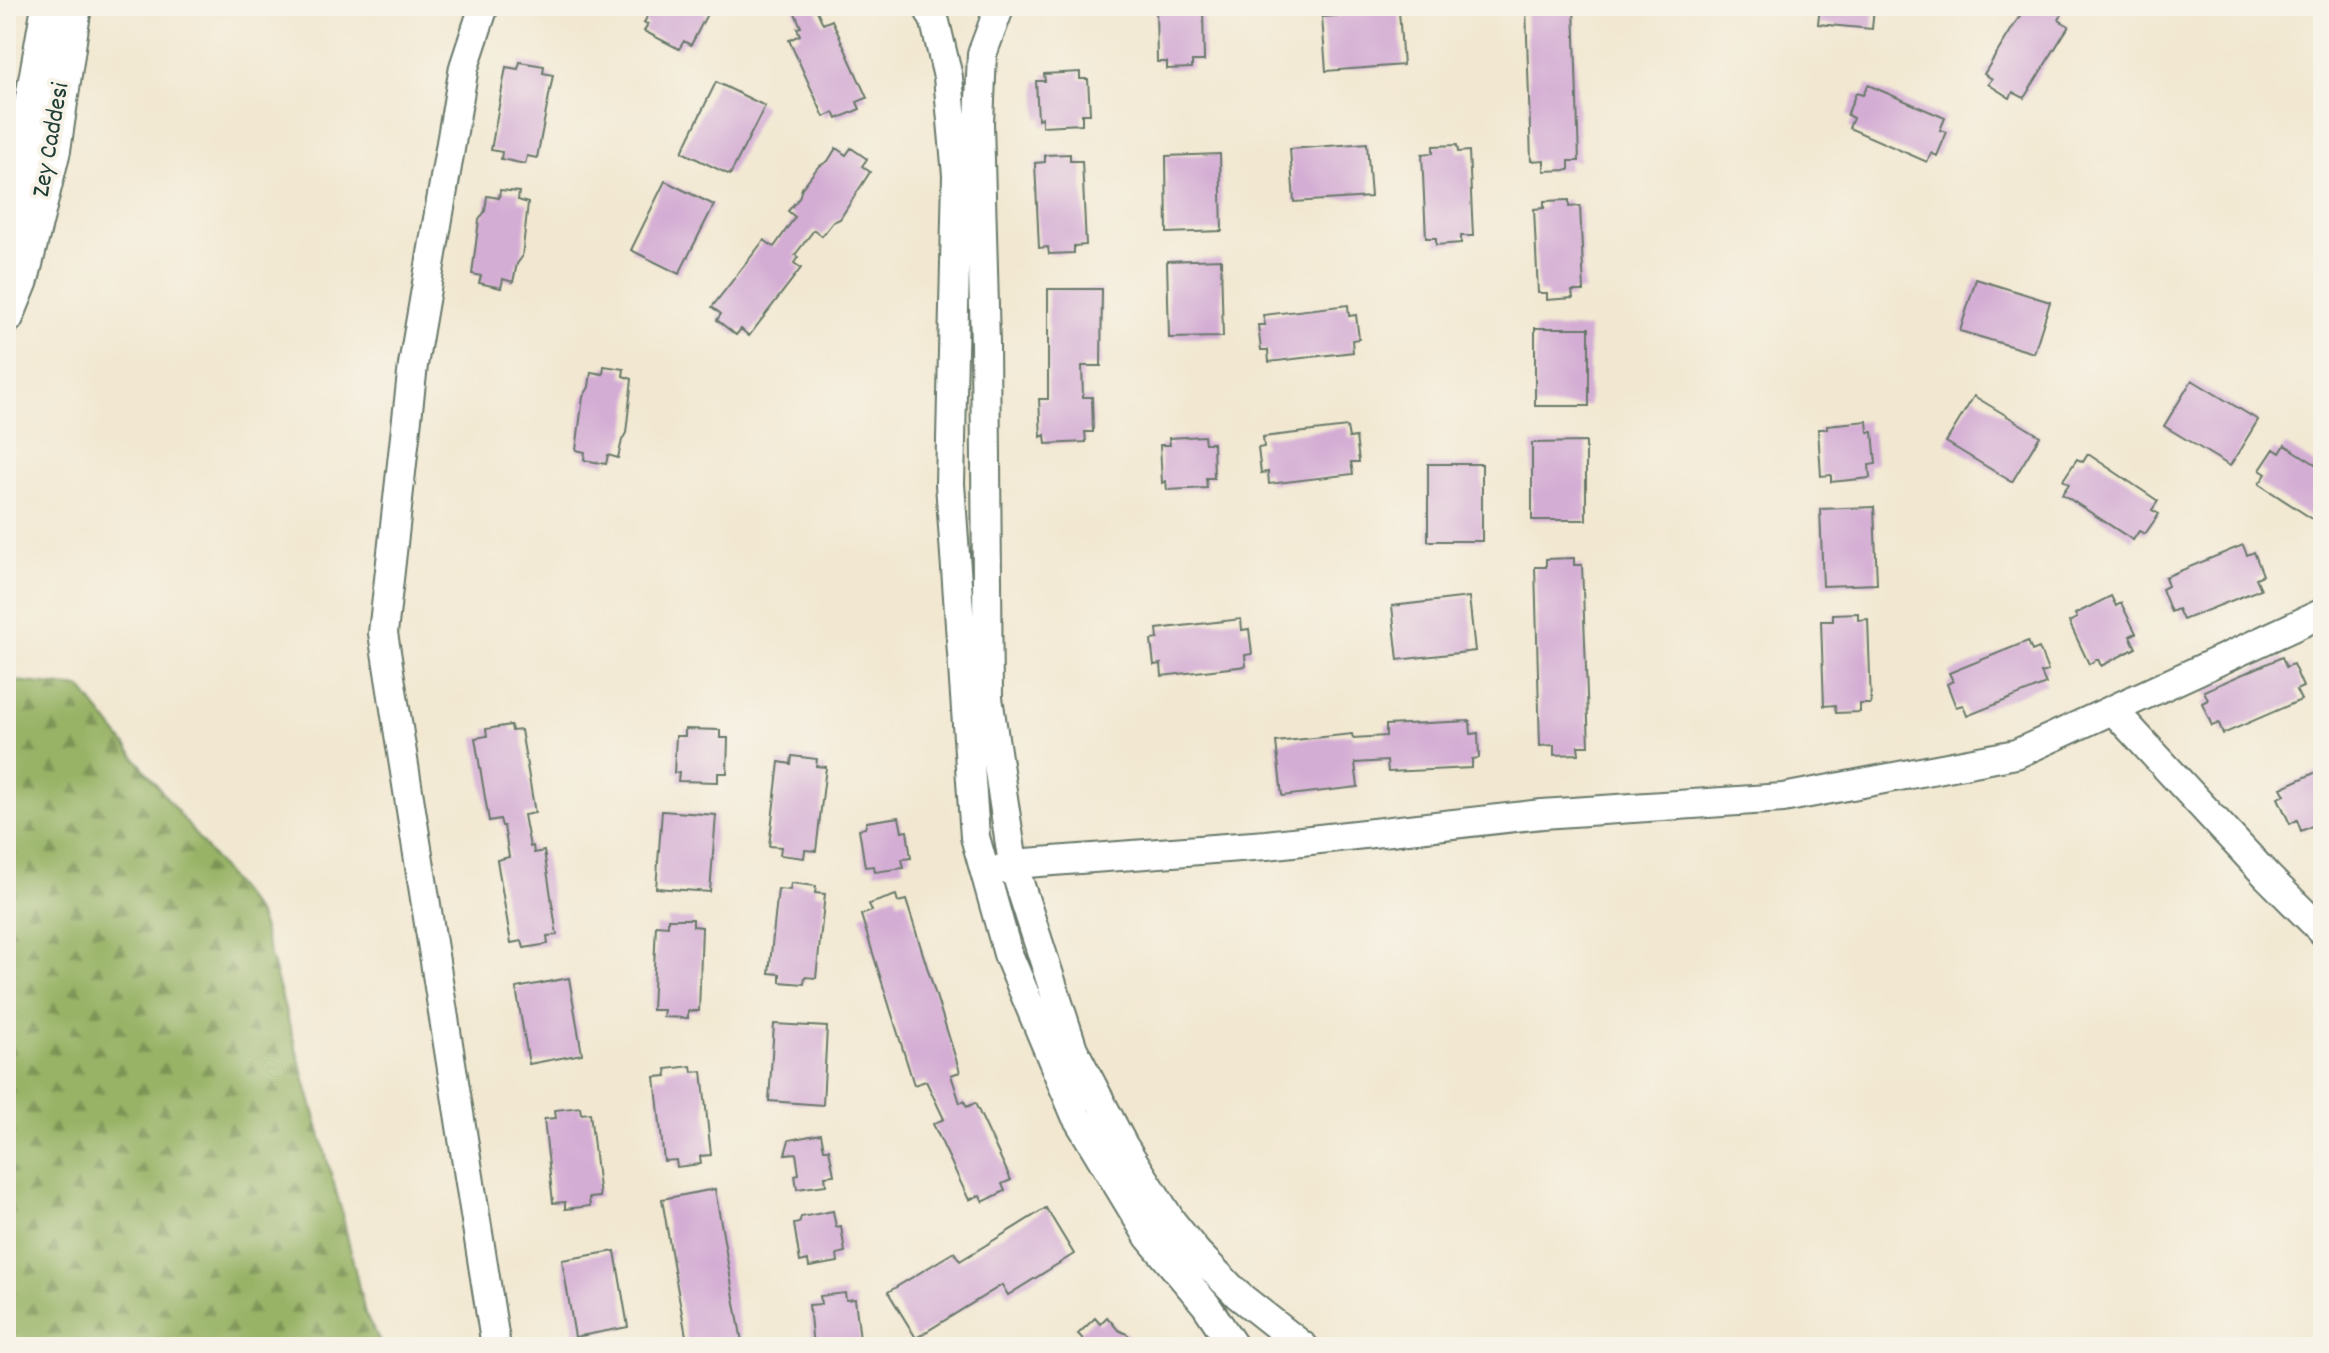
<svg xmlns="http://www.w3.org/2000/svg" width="2329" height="1353" viewBox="0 0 2329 1353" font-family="Dekko,sans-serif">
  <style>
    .forest { fill: url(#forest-firs); stroke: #5c784d; stroke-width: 2 }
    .building { fill: #d4add4 }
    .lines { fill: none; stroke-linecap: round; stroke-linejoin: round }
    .minor-casing { stroke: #69796b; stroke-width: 32 }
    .major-casing { stroke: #69796b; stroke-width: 38 }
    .minor { stroke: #fff; stroke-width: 28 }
    .major { stroke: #fff; stroke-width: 34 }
    .labels { text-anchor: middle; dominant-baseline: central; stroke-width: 8; stroke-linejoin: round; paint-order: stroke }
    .street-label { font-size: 26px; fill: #1f3d34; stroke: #f7f3e8 }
  </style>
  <defs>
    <pattern id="forest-firs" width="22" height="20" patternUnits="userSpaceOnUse" patternTransform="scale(2)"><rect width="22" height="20" fill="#98b366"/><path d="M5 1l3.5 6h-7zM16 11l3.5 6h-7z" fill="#7b9355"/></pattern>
  </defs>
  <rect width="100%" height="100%" fill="#f7f3e8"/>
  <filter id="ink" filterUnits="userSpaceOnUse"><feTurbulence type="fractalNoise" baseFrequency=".0125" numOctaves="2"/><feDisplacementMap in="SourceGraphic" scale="16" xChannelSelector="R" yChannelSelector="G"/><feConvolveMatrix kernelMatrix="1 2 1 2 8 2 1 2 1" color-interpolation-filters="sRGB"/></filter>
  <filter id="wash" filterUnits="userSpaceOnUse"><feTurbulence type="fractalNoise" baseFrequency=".006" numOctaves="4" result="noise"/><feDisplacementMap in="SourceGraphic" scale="32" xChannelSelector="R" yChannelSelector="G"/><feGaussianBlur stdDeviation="1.8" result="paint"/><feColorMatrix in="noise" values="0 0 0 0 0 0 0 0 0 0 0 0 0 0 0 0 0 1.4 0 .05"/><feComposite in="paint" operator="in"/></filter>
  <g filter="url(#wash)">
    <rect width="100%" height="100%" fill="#f2e8d1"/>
    <!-- forest -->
    <path class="forest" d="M6,680L81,688L259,916L341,1209L365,1314L383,1347H6Z"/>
    <g id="blocks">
      <!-- building -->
      <path class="building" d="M652,6H702L700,10L707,14L691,45L684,41L679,49L644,31L648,24L644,23Z
        M792,6H815L823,24L832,20L867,98L857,102L860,109L837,119L834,112L824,117L789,40L800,35L797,28L801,27Z
        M1156,6H1203L1204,61H1192V68L1167,69V62H1157Z
        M1526,6H1574L1579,161H1569V170L1544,171V160L1531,161Z
        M1820,6H1874L1872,29L1818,24Z
        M2026,6H2050L2062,14L2059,20L2069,26L2024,98L2013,92L2010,98L1988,84L1992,79L1984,74Z
        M1399,11L1403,65L1326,71L1322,17Z
        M520,62L544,66L543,73L553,75L537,158L527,156L525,164L501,159L502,152L491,150L506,67L518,69Z
        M1080,72V79H1088L1090,114H1082V124L1042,126V117L1038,119L1036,81H1045L1044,74Z
        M716,82L765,106L730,175L682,152Z
        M1868,85L1945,118L1940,130L1947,132L1937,156L1931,153L1927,162L1849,128L1853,118L1847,115L1856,93L1863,95Z
        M1367,143L1371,197L1294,202L1290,149Z
        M1457,145L1458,152L1469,151L1473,236H1461V243L1436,245V238H1426L1422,154L1433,153V146Z
        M836,148L846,155L851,148L867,159L862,166L870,172L840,219L833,222L822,236L814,230L795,255L798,257L794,263L801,268L749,336L741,329L736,335L717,320L721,314L712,307L764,240L774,247L795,217L788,211L799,198L802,188L818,167L828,161Z
        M1070,154V161H1082L1086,245L1074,246V253L1049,254L1048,247L1039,248L1035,163L1045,162V155Z
        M1220,154L1222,231L1167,233L1166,156Z
        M665,181L714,205L679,274L631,250Z
        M500,190L519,192L518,200L528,203L522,257L517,264L513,282L503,279L501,288L479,283L481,276L472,274L479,220L485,211L487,196L499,198Z
        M1569,200V207L1580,206L1584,291H1572L1573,298L1547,300V293H1538L1534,209L1544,208V201Z
        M1221,259L1223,337L1169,338L1167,261Z
        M1976,279L2050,302L2034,353L1960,331Z
        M1048,289H1102L1101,366H1082L1083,397H1092L1093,432H1085L1086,442L1046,444L1045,435L1041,437L1039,399H1048Z
        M1348,305L1349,316L1356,315L1359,339L1352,340L1353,352L1269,362L1268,350H1261L1258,325H1265L1263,315Z
        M1535,328H1589V406H1535Z
        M604,366L624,369L623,376L632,379L626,433L622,440L618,458L608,455L606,464L584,460L585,452L576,450L583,397L589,387L591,372L603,374Z
        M2192,380L2258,420L2230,466L2164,426Z
        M1974,396L2040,436L2012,482L1946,442Z
        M1867,421L1868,432H1873L1876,464L1869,465L1870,478L1831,482V475L1821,476L1818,429H1827V425Z
        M1347,427L1349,438L1356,437L1359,462H1351L1353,474L1269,484L1268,472L1261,473L1258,448L1264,447L1263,437Z
        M1204,436L1205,443H1213L1214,478H1206L1207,488L1167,490L1166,481L1162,483L1160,445H1170L1169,438Z
        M1586,442V520H1532V443Z
        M2285,445L2323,469V526L2259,484L2266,474L2260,470L2274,449L2280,453Z
        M2088,454L2158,501L2152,510L2159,514L2145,534L2139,531L2133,540L2062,494L2069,484L2063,480L2077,459L2083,462Z
        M1428,464H1482V541H1428Z
        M1874,507L1877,584L1823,586L1820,509Z
        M2243,545L2247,555L2254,552L2263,575L2256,578L2261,589L2183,620L2178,609L2171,612L2162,589L2168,586L2165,577Z
        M1574,558V565H1582L1589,746H1578L1579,754L1554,755V745L1540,746L1535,567H1546V559Z
        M2111,596L2116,606L2121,603L2136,633L2130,636L2136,648L2101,666L2098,659L2089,664L2069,622L2077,618L2075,614Z
        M1469,597L1475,651L1398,660L1392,606Z
        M1858,613V620L1868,619L1871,704H1860V712L1836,713L1835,705L1824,706L1821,621H1833V614Z
        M1241,619L1242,630L1249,629L1252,654L1245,655L1246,666L1162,676L1161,664L1154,665L1151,640L1158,639L1157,629Z
        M2028,641L2032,651L2039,648L2048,671L2041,673L2046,684L1967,716L1963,705L1956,707L1947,684L1953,681L1949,673Z
        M2282,657L2286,667L2293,664L2303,687L2296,690L2301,700L2223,734L2219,723L2212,726L2202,703L2208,700L2204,691Z
        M1470,721L1471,734L1478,733L1479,758L1472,759V768L1388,772L1387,761L1355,763L1358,787L1282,796L1276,742L1352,734L1353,738L1386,736V725Z
        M511,725L512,731L521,730L535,813L524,815L530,847L533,846L534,853L544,851L557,935L547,936L548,944L524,948L522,941L511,943L497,860L509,857L504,826H502L500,819L489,821L475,738L487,736L486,729Z
        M685,729L720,730V738H728L727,773H718V782L678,781L679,772L674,773L676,736H685Z
        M792,756L817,759L816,766L826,767L816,851L805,850L804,858L780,855L781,847L769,846L779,762L791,764Z
        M2323,769V821L2301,831L2297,820L2290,824L2278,798L2285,795L2281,788Z
        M662,811L716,815L710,892L656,888Z
        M899,817L902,832L907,831L911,858L902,859L904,868L875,872L874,866L865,867L859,829L865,828L867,822Z
        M791,883L816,886L815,893L825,894L816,978L805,977L804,984L780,982V974L769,973L778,889L790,890Z
        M896,895L898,902L906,900L960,1072L951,1075L960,1103L964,1101L967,1107L975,1103L1011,1180L1002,1184L1005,1191L983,1202L980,1195L969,1200L933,1124L944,1119L926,1081L914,1085L861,915L872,911L869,904Z
        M668,919H693V926L702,927L699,1011H688V1018L663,1017L664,1010H652L656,925L668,926Z
        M569,978L582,1054L529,1064L516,988Z
        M774,1024L827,1027L823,1105L769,1101Z
        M691,1066L692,1072L702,1071L711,1155L700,1156L701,1164L677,1167L676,1160L664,1161L655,1077L667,1076L666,1069Z
        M580,1107L581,1114L590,1113L600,1197L589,1198L590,1206L565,1209V1202L553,1203L544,1119L556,1118L555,1110Z
        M821,1134L824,1149H829L834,1175L825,1176L826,1185L797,1189L795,1175L799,1174L796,1153L785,1154L789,1140Z
        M715,1189L733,1292L743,1347H688L675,1275L662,1199Z
        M1046,1208L1074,1254L1008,1295L1002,1285L916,1338L888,1292L954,1252L960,1261Z
        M833,1211L836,1227L841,1226L845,1252L837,1254L838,1262L809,1267L808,1260L800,1262L794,1224L799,1223L801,1217Z
        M615,1251L628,1327L575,1337L562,1260Z
        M845,1293L846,1300L855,1299L861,1347H813L809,1305L821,1304L820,1296Z
        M1107,1317L1118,1330L1127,1334L1140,1347H1091L1078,1334L1095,1318L1100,1324Z"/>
    </g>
  </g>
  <g filter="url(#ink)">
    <use href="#blocks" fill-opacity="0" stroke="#69796b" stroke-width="2"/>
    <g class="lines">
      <defs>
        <path id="minor" d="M484,6L464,67L413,365L383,633L496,1347
          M927,6L935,22L948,77L957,175L950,484L975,837L1008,954L1076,1116L1149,1237L1206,1305L1234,1347
          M1000,6L982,54L979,123L985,343L988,698L1013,864L1073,1049L1123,1145L1172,1222L1197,1253L1238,1295L1304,1347
          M2113,710L2267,876L2323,932
          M999,870L1013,864L1266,845L1542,814L1783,798L2016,754L2323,613"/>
        <path id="major" d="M6,252L49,6
          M6,317L21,280L53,150L74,6"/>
      </defs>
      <!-- minor casing -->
      <use href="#minor" class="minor-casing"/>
      <!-- major casing -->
      <use href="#major" class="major-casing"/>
      <!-- minor -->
      <use href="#minor" class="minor"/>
      <!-- major -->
      <use href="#major" class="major"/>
    </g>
  </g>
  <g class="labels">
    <!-- street labels -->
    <g class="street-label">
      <text transform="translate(52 140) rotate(-80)">Zey Caddesi</text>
    </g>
  </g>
  <!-- margin -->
  <rect width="2329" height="1353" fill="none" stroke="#f7f3e8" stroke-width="32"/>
</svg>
